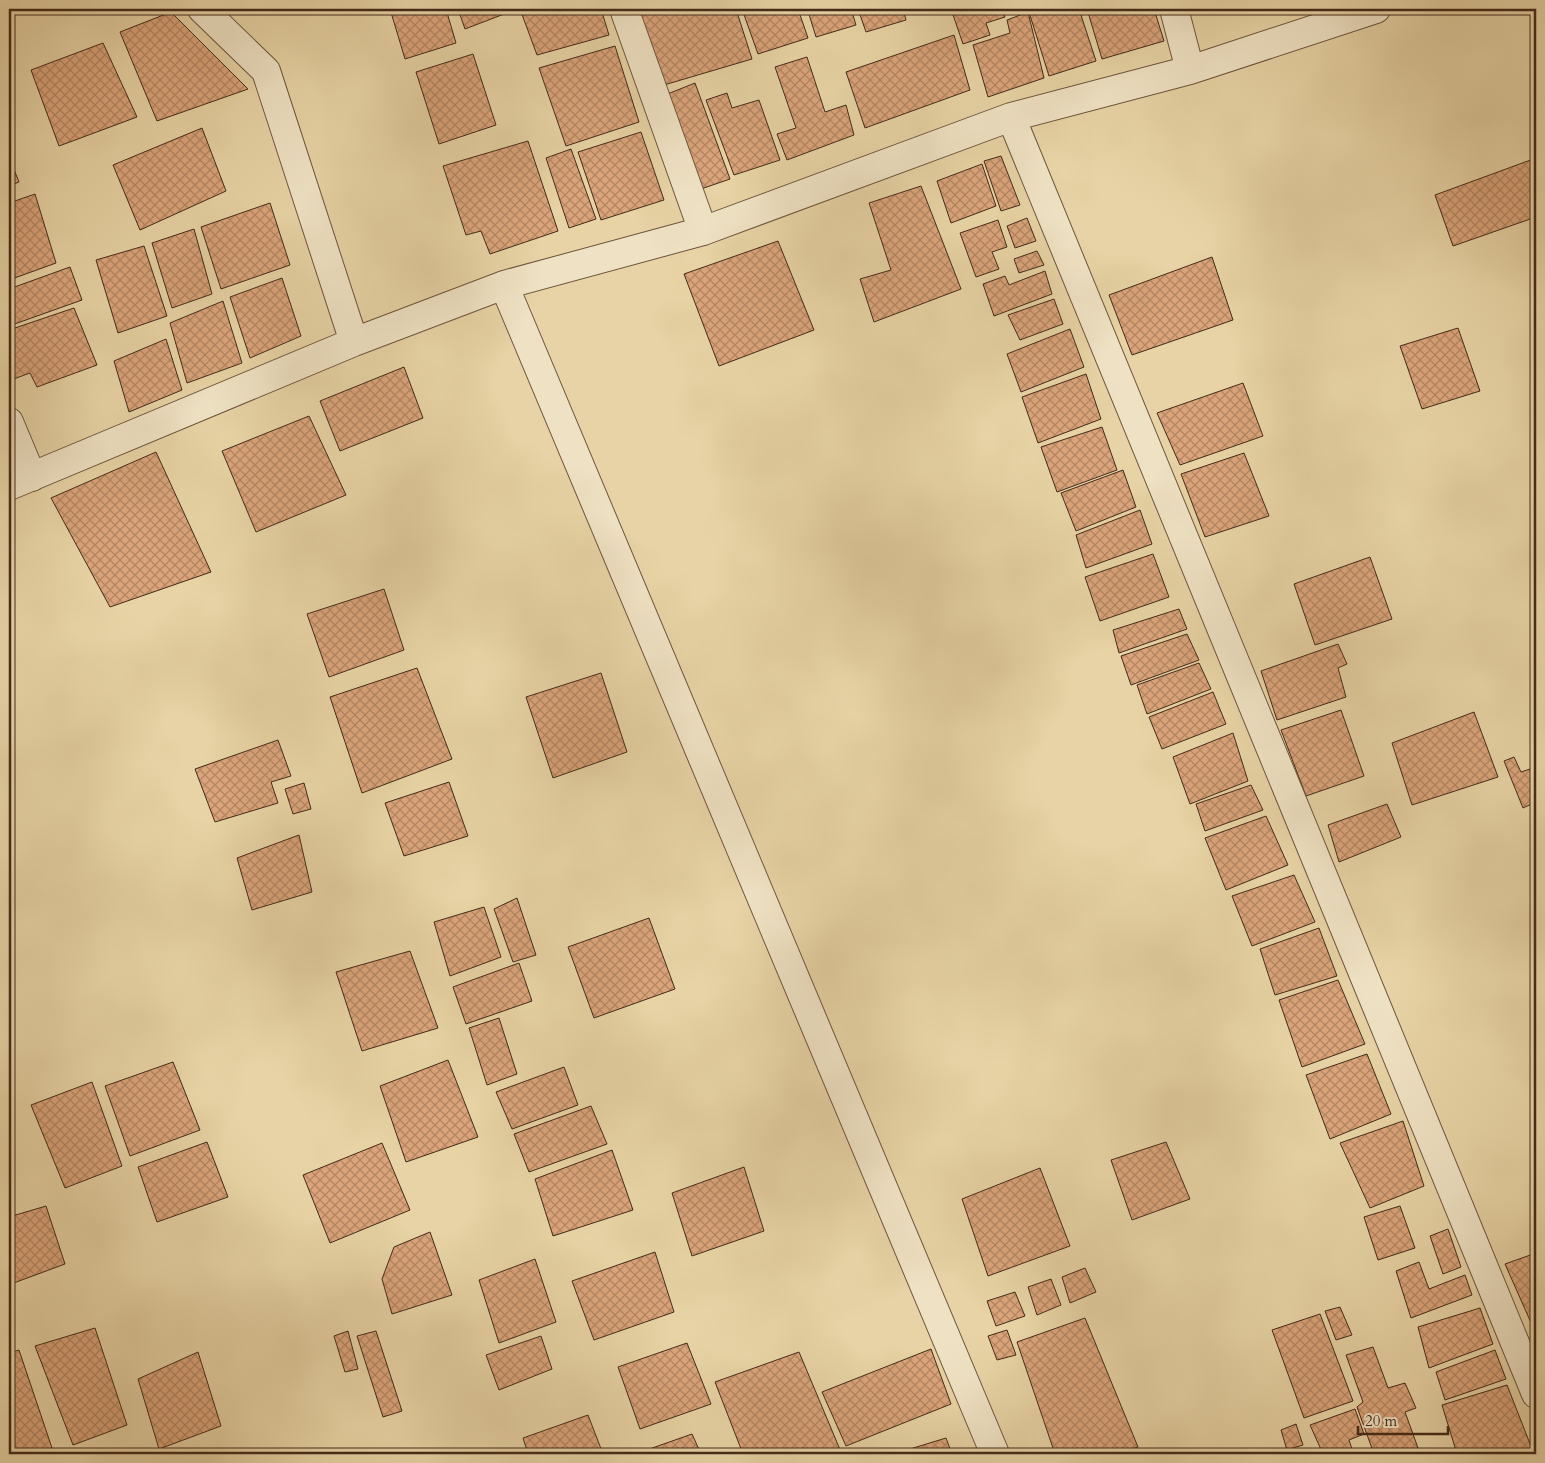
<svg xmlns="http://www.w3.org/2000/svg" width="1545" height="1463" viewBox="0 0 1545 1463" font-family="Cardo,serif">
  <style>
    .building { fill: url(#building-cross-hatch); stroke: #442b1a }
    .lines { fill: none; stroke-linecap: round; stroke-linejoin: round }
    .minor-casing { stroke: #6d553d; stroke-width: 30 }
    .minor { stroke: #efe2c4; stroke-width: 28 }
  </style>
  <defs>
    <pattern id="building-cross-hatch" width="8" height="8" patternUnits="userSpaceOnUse" patternTransform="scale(1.25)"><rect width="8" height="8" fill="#dba47a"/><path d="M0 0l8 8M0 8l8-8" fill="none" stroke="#b38663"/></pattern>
  </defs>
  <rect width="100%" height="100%" fill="#e7d3a5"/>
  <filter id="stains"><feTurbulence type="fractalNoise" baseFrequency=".004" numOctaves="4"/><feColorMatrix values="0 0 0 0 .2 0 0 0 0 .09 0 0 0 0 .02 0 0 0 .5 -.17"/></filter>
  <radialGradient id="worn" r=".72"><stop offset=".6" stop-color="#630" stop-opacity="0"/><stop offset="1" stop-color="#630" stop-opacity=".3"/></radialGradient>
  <!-- building -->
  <path class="building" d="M390,9H446L456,43L405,59Z
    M458,9H511L512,11L465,29Z
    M520,9H601L609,35L537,55Z
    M638,9H736L752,59L664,85Z
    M742,9H769V10L774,9H798L808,38L758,54Z
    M815,9H851L856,25L816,37L808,11Z
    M858,9H903L906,20L866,32Z
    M951,9H1002L1005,17L986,23L990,35L963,44Z
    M1028,9H1079L1096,61L1049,76Z
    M1087,9H1154L1164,41L1102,59Z
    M171,12L248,89L157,121L120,32Z
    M1028,12L1044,78L988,97L973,45L1010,33L1007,20Z
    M954,35L970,90L865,128L846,72Z
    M103,43L137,117L59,146L31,70Z
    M615,46L639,122L566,146L539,68Z
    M473,54L496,125L439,144L416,72Z
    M807,57L825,112L846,105L854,135L787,160L777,134L796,128L775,67Z
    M695,83L730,179L698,190L665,95Z
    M727,93L732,108L759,100L780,160L734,175L706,100Z
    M202,128L226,191L140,230L113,165Z
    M641,132L664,200L601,220L578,152Z
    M528,141L558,231L490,254L481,231L466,235L443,166Z
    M571,149L596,219L569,228L546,158Z
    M1001,156L1020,205L1001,211L984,161Z
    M9,157L19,182L9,186Z
    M1536,158V217L1453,246L1435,195Z
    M982,164L996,206L951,223L937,181Z
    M921,186L961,289L874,322L860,279L891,270L869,203Z
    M35,194L56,263L9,280V203Z
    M270,203L290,265L221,289L201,227Z
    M1027,218L1036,241L1015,248L1007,226Z
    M998,220L1007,247L992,252L999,269L976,277L960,233Z
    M194,229L212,294L172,308L152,243Z
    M778,241L814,330L719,366L684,274Z
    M144,246L167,316L118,333L96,260Z
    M1037,251L1044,265L1019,273L1014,259Z
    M1212,257L1233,320L1132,355L1109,295Z
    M70,267L82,300L9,326V289Z
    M1045,271L1052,294L994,316L983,284L1005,276L1009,285Z
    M282,278L301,336L250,358L230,297Z
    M1054,299L1063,324L1020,340L1008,315Z
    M223,301L242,363L187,383L170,323Z
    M74,308L97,365L37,387L30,373L11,380L9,373V330Z
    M1458,328L1480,391L1422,409L1400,346Z
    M1070,329L1084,367L1021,392L1007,354Z
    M166,339L182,390L129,412L114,361Z
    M404,367L423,418L340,451L320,401Z
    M1086,374L1101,419L1038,443L1022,397Z
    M1243,383L1263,436L1180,465L1157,413Z
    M309,416L346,495L256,532L222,451Z
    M1102,427L1117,470L1057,492L1041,447Z
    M156,452L211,572L110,607L51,498Z
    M1244,453L1269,516L1205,537L1181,474Z
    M1123,470L1136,507L1076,531L1061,493Z
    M1140,510L1152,544L1086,568L1076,535Z
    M1153,554L1169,597L1100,621L1085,577Z
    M1370,557L1392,619L1315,645L1294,584Z
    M384,589L404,650L329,677L307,614Z
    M1179,609L1187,629L1119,653L1113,630Z
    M1187,634L1199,660L1131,685L1121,656Z
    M1338,644L1347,664L1338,668L1346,697L1277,720L1261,671Z
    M1199,663L1211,689L1147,714L1137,685Z
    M417,668L452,759L362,793L330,697Z
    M601,673L627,752L553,778L526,697Z
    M1213,692L1226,724L1162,749L1149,717Z
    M1341,710L1364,776L1306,796L1281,730Z
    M1474,712L1498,777L1412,805L1392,743Z
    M1233,733L1248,781L1190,804L1173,757Z
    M278,740L291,776L271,782L278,803L215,822L195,769Z
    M1514,757L1521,772L1536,767V802L1523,808L1504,761Z
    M449,782L468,836L404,856L385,803Z
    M304,783L311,809L293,814L285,789Z
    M1251,785L1263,810L1205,831L1196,804Z
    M1387,804L1401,837L1339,862L1328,825Z
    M1266,816L1288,865L1226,890L1205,838Z
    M299,835L312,892L252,910L237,858Z
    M1294,875L1315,922L1252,946L1232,896Z
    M517,898L536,955L513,962L494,909Z
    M484,907L501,957L450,976L434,922Z
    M649,918L675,989L594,1018L568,947Z
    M1319,928L1337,976L1275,995L1260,949Z
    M410,951L438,1028L362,1051L336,972Z
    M519,963L532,1001L466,1024L453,987Z
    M1338,980L1365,1044L1302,1067L1279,1000Z
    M499,1018L517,1074L487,1085L469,1028Z
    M1367,1054L1391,1114L1330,1139L1306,1075Z
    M448,1060L478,1137L406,1162L380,1086Z
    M173,1062L200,1130L130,1156L105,1086Z
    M564,1067L578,1105L512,1129L496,1092Z
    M92,1082L122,1166L65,1188L31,1105Z
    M591,1106L607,1144L529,1172L514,1134Z
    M1403,1121L1424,1186L1370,1208L1340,1143Z
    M207,1142L228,1197L157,1222L138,1167Z
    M1166,1142L1190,1199L1132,1220L1111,1160Z
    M382,1143L410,1210L330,1243L303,1175Z
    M612,1150L633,1210L553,1236L535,1179Z
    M744,1167L764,1231L692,1256L672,1193Z
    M1040,1168L1070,1246L988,1276L962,1199Z
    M46,1206L65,1264L11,1284L9,1277V1217Z
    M1400,1206L1415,1248L1378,1260L1364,1217Z
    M1448,1229L1461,1267L1443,1274L1430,1236Z
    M430,1232L452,1295L392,1314L382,1279L394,1247Z
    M655,1252L674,1312L594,1340L572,1281Z
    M1536,1253V1324L1532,1325L1505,1264Z
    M535,1259L556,1322L499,1343L479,1280Z
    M1419,1262L1429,1289L1465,1275L1472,1295L1411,1318L1396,1271Z
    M1085,1268L1096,1292L1070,1303L1062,1277Z
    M1051,1279L1061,1305L1037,1315L1028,1287Z
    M1015,1292L1025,1316L996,1326L987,1301Z
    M1340,1307L1352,1335L1336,1340L1325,1311Z
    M1480,1308L1493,1344L1429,1368L1418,1327Z
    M1320,1314L1353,1401L1304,1418L1272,1330Z
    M1085,1318L1138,1447L1115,1454H1055L1017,1342Z
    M95,1328L127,1425L73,1445L35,1346Z
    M1007,1330L1016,1355L997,1360L988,1336Z
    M348,1331L358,1369L345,1372L334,1336Z
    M376,1331L402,1411L383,1417L357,1336Z
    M541,1336L552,1369L499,1390L486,1355Z
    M687,1343L711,1404L640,1429L618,1367Z
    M1373,1347L1388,1388L1405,1383L1416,1408L1405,1412L1418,1448L1400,1454H1374L1357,1407L1363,1402L1346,1355Z
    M931,1349L951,1404L846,1446L822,1392Z
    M19,1350L52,1448L32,1454H9V1353Z
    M1495,1350L1506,1379L1445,1400L1436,1372Z
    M198,1352L221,1426L159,1449L138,1379Z
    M799,1352L841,1452L836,1454H743L715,1382Z
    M1507,1385L1534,1454H1457L1442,1405Z
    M1355,1409L1364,1434L1349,1440L1353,1452L1345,1454H1323L1310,1425Z
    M588,1415L603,1454H528L523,1438Z
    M1296,1424L1303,1445L1287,1450L1281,1430Z
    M692,1434L701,1454H642L641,1452Z
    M946,1438L952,1454L897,1453Z"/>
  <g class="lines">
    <defs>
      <path id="minor" d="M202,9L266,71L354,342
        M624,9L703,231
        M1174,9L1190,70
        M1011,117L1536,1394
        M504,285L995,1454
        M9,422L32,477
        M9,486L354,342L504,285L703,231L1011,117L1190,70L1376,9"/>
    </defs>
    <!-- minor casing -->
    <use href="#minor" class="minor-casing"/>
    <!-- minor -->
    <use href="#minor" class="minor"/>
  </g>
  <!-- margin -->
  <rect width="1545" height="1463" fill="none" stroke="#e7d3a5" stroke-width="30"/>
  <rect x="10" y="10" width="1525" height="1443" fill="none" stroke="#442b1a" stroke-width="2.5"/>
  <rect x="15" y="15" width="1515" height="1433" fill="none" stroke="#442b1a"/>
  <!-- scale -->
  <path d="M1358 1426v8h90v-8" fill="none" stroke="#442b1a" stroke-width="2.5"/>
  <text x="1365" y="1426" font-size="15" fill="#442b1a" stroke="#efe2c4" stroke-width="4" paint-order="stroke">20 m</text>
  <rect width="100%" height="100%" filter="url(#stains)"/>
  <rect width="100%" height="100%" fill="url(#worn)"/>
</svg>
